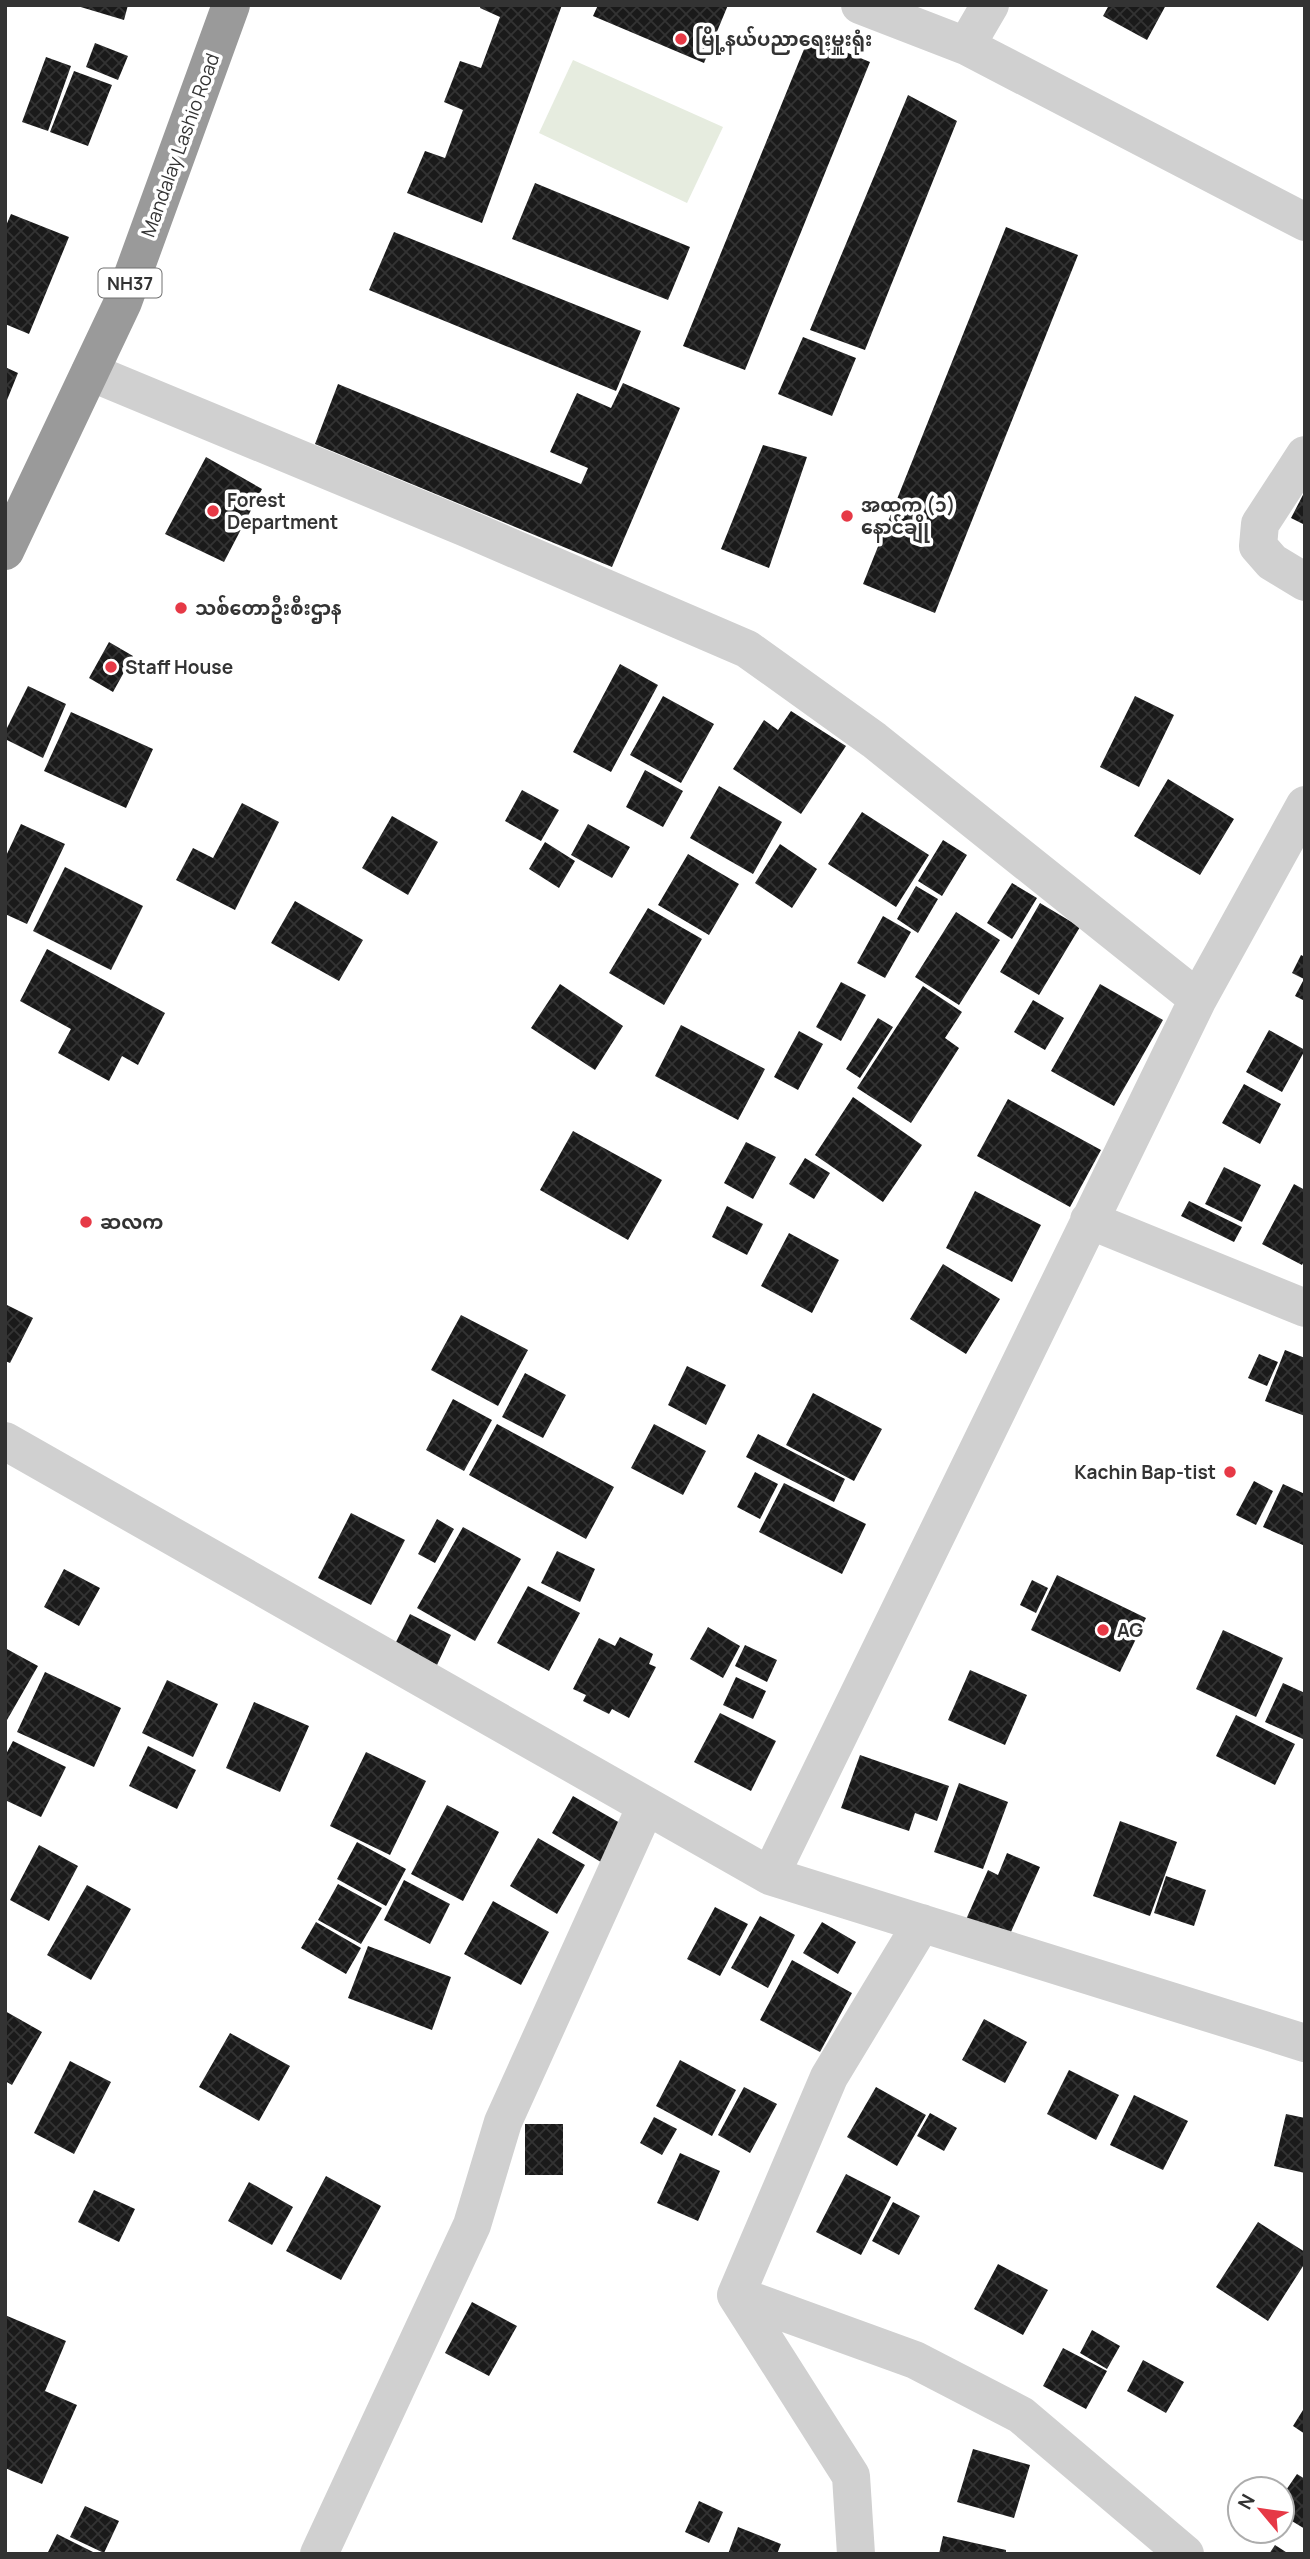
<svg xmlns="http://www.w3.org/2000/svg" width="1310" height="2559" viewBox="0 0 1310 2559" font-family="Manrope,'Noto Sans Myanmar',sans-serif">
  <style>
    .grass { fill: #e6ecdf }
    .building { fill: url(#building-cross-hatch) }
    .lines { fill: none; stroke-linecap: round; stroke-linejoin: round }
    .street { stroke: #d0d0d0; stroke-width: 38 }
    .highway { stroke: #9a9a9a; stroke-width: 38 }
    .poi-dot { fill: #e63946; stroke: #fff; stroke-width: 2.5 }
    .labels { text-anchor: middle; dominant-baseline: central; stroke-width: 7; stroke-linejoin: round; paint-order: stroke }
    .shield { fill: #fff; stroke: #707070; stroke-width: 2 }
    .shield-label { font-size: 18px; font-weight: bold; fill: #333 }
    .poi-label { font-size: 19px; font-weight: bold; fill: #333; stroke: #fff; text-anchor: start }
    .street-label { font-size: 19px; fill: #333; stroke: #fff }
  </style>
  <defs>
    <pattern id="building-cross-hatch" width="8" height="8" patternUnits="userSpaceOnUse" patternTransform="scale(1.75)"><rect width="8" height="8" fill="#1a1a1a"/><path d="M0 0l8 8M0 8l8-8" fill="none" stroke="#333"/></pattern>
  </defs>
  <rect width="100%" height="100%" fill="#fff"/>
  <!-- grass -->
  <path class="grass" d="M573,60L723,127L687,203L539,133Z"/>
  <!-- building -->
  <path class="building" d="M74,5H128L124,20Z
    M481,5H562L482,223L407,193L425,151L445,158L463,110L444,102L460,61L481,68L500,17L480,8Z
    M598,5H728L704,63L593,16Z
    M1109,5H1166L1147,40L1103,16Z
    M809,37L870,62L745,370L683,346Z
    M95,43L128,56L118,80L86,67Z
    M46,57L71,66L48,131L22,122Z
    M74,71L112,85L88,146L50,132Z
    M908,95L957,121L865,350L810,330Z
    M535,183L690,247L668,300L512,239Z
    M11,214L69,237L29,334L5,324V228Z
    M1006,227L1078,255L935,613L863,584Z
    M394,232L641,331L616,391L369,290Z
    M803,337L856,358L832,416L778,394Z
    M5,367L18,373L5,405Z
    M623,383L680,408L612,567L315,444L338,384L581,484L588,468L550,452L577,393L611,408Z
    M763,445L807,457L769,568L721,549Z
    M206,457L262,489L224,562L165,534Z
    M1305,491V525L1291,518Z
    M109,642L133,656L113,692L89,678Z
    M620,664L658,685L611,772L573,752Z
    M28,686L66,704L43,758L5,739V732Z
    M663,696L714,724L681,783L630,755Z
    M1135,696L1174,715L1139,787L1100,767Z
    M791,711L846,746L801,814L733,769L764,720L778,730Z
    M71,712L153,749L126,808L44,771Z
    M645,770L683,791L663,827L626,807Z
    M1168,779L1234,819L1200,875L1134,836Z
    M719,786L782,822L753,874L690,838Z
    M522,790L559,810L541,841L505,821Z
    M242,803L279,822L235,910L176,880L193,848L213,858Z
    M862,812L929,855L896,907L828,864Z
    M392,816L438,842L408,895L362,868Z
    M21,824L65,844L27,924L5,914V858Z
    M588,824L630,847L612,878L571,855Z
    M943,840L967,855L942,896L918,881Z
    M545,842L575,861L559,888L529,869Z
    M780,844L817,869L792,908L755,883Z
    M688,854L739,884L709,935L658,905Z
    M65,867L143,906L111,970L33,931Z
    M1012,883L1037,898L1012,939L987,923Z
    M916,886L938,899L918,933L897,919Z
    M295,901L363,940L339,981L271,943Z
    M1040,903L1080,927L1039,995L1000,972Z
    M648,908L702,939L664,1005L609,973Z
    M956,912L1000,940L959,1005L915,977Z
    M883,916L911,932L885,978L857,963Z
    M47,949L165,1013L138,1065L122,1056L109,1081L58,1053L71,1029L20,1001Z
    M1301,955L1305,957V1001L1295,996L1304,979L1292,973Z
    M841,982L866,995L841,1041L816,1027Z
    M560,984L623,1026L595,1070L531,1028Z
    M1100,984L1163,1020L1114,1106L1051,1071Z
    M923,986L962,1012L945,1038L959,1048L911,1123L857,1088Z
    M1033,1000L1064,1018L1045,1050L1014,1032Z
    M878,1018L893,1027L860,1078L846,1069Z
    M681,1025L765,1069L738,1120L655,1076Z
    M1269,1030L1305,1050L1282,1092L1246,1072Z
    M799,1031L823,1044L798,1090L774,1077Z
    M1244,1084L1281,1104L1260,1144L1222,1123Z
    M853,1097L922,1145L883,1202L815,1155Z
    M1008,1099L1101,1150L1070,1207L977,1156Z
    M573,1131L662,1180L628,1240L540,1190Z
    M746,1142L776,1157L753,1199L724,1183Z
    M805,1158L830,1173L814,1199L789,1184Z
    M1224,1167L1261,1185L1242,1222L1205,1204Z
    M1294,1184L1305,1190V1259L1302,1265L1262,1244Z
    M975,1191L1041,1225L1012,1282L946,1248Z
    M1189,1201L1242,1227L1234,1242L1181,1216Z
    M727,1206L763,1224L747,1255L712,1237Z
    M789,1233L839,1260L812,1313L761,1286Z
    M943,1264L1000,1299L966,1354L910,1319Z
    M5,1304L33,1318L10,1363L5,1361Z
    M461,1315L528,1350L498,1406L431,1370Z
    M1285,1350L1305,1358V1416L1265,1401Z
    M1259,1354L1278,1362L1267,1386L1248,1378Z
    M687,1366L726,1385L706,1425L668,1405Z
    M525,1373L566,1395L543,1438L502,1417Z
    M813,1393L882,1429L854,1481L786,1445Z
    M453,1399L492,1420L464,1471L426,1450Z
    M497,1424L614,1487L586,1539L469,1475Z
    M654,1424L706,1451L683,1495L631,1468Z
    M758,1434L845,1479L834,1502L746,1457Z
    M755,1472L778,1484L760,1519L737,1507Z
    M1254,1481L1273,1491L1256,1525L1236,1515Z
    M784,1483L866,1524L842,1574L759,1532Z
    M1283,1484L1305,1494V1546L1263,1527Z
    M351,1513L405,1540L371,1605L318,1578Z
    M437,1519L454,1529L435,1563L418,1554Z
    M463,1527L521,1559L475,1641L417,1608Z
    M557,1551L595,1569L580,1602L541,1583Z
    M64,1569L100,1588L79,1626L44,1607Z
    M1057,1575L1146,1618L1120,1672L1031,1630Z
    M1032,1580L1048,1588L1036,1613L1020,1605Z
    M528,1586L580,1613L549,1671L497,1643Z
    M410,1614L451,1635L437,1665L395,1644Z
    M708,1627L740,1646L723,1678L690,1659Z
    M1223,1630L1283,1658L1256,1717L1196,1689Z
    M620,1637L653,1654L649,1664L656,1667L629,1718L612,1709L609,1714L583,1701L586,1695L573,1689L599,1638L615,1646Z
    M745,1645L777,1660L767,1682L735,1666Z
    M5,1648L38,1666L7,1720L5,1719Z
    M970,1670L1027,1695L1005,1745L948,1720Z
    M45,1672L121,1708L94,1767L17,1732Z
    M736,1677L766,1691L753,1719L723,1705Z
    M167,1680L218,1704L193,1757L142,1733Z
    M1283,1683L1305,1693L1303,1739L1265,1722Z
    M254,1702L309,1726L280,1792L226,1768Z
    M720,1713L776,1741L751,1791L694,1762Z
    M1236,1715L1295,1744L1275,1785L1216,1756Z
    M13,1741L66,1767L41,1817L5,1800V1756Z
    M148,1746L196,1770L177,1809L129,1786Z
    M366,1752L426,1781L390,1855L330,1826Z
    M860,1755L949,1786L937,1821L915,1813L909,1831L841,1808Z
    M959,1783L1008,1802L983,1869L934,1852Z
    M573,1796L627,1827L606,1865L552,1833Z
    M447,1805L499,1832L463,1901L411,1874Z
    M1120,1821L1177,1842L1150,1916L1093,1896Z
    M538,1838L585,1865L557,1914L510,1886Z
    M357,1842L406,1869L386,1906L337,1879Z
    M39,1845L78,1866L49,1921L10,1900Z
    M1007,1853L1040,1867L1006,1943L964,1924L988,1870L998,1875Z
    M1166,1876L1206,1890L1194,1926L1154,1913Z
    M404,1880L450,1904L430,1944L384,1920Z
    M338,1884L382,1908L361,1944L318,1920Z
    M87,1885L131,1909L91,1980L47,1955Z
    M493,1901L549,1932L521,1985L464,1954Z
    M715,1907L748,1924L720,1976L687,1959Z
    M760,1916L795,1935L768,1988L731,1968Z
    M316,1922L361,1948L346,1974L301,1948Z
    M822,1922L856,1942L838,1974L803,1953Z
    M368,1946L451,1977L432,2030L348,1998Z
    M792,1960L852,1993L820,2052L760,2020Z
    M5,2011L42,2032L12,2085L5,2081Z
    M984,2019L1027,2042L1005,2083L962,2060Z
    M230,2033L290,2066L259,2121L199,2087Z
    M680,2060L736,2090L712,2136L656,2106Z
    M70,2061L111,2082L74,2154L34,2133Z
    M1069,2070L1119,2095L1096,2140L1047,2114Z
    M744,2087L777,2104L750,2153L718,2135Z
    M876,2087L926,2115L897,2166L847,2137Z
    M1134,2095L1188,2121L1163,2170L1110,2145Z
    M930,2113L957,2128L944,2151L917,2136Z
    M1286,2114L1305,2118V2173L1274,2166Z
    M654,2117L677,2129L662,2155L640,2143Z
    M525,2124H563V2175H525Z
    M680,2153L720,2171L698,2221L657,2203Z
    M846,2174L891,2197L861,2255L816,2232Z
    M326,2176L381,2206L341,2280L286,2251Z
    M249,2182L293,2207L272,2245L228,2221Z
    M94,2190L135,2209L119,2242L78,2222Z
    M893,2202L920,2216L899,2255L872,2241Z
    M1258,2222L1305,2252V2263L1268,2321L1216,2287Z
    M998,2264L1048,2290L1023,2335L974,2309Z
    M472,2302L517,2326L489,2376L445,2353Z
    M5,2315L66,2341L45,2391L77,2405L42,2484L5,2468Z
    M1092,2330L1120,2346L1107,2369L1080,2353Z
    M1063,2348L1107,2371L1086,2409L1043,2386Z
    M1143,2360L1184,2382L1166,2413L1127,2391Z
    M1303,2410L1305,2411V2434L1293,2426Z
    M973,2449L1030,2465L1014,2518L957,2502Z
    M1297,2474L1305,2479V2529L1282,2515V2496Z
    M699,2501L723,2512L709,2543L685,2532Z
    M85,2506L119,2521L104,2553L70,2537Z
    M738,2527L781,2544L777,2554H728Z
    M57,2534L97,2554H47Z
    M943,2536L1006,2550V2554H939Z
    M1275,2545L1289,2554H1269Z"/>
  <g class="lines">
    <!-- street -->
    <path class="street" d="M860,5L966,46L1305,222
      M966,46L990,5
      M90,372L466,528L747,649L874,740L1198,999
      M1305,455L1260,524L1258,546L1272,562L1305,582
      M1089,1220L1305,1308
      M5,1441L770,1876L1305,2043
      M770,1876L1198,999L1305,805
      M922,1923L829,2077L736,2295L915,2360L1021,2415L1185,2554
      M736,2295L851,2476L856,2554
      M319,2554L472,2225L503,2122L646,1806"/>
    <!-- highway -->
    <path class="highway" d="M5,551L123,302L231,5"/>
  </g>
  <!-- markers -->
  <g class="poi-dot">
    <circle cx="681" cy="39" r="7"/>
    <circle cx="213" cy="511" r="7"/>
    <circle cx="847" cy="516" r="7"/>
    <circle cx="181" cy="608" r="7"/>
    <circle cx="111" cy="667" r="7"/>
    <circle cx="86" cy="1222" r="7"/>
    <circle cx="1230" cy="1472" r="7"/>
    <circle cx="1103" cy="1630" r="7"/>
  </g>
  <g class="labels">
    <!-- shield labels -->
    <rect class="shield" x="98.5" y="268.5" width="63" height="29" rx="5"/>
    <g class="shield-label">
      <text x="130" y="283">NH37</text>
    </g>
    <!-- poi labels -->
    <g class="poi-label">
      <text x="695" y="39">မြို့နယ်ပညာရေးမှူးရုံး</text>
      <text x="227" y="500">Forest<tspan x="227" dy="22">Department</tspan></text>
      <text x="861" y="505">အထက (၁)<tspan x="861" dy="22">နောင်ချို</tspan></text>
      <text x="195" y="608">သစ်တောဦးစီးဌာန</text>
      <text x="125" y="667">Staff House</text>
      <text x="100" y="1222">ဆလက</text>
      <text x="1216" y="1472" text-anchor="end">Kachin Bap-tist</text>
      <text x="1117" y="1630">AG</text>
    </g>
    <!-- street labels -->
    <g class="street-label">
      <text transform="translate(180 145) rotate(-70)">Mandalay Lashio Road</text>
    </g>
  </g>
  <!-- border -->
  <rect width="1310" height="2559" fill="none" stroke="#333333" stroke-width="14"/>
  <!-- north arrow -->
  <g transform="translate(1261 2510) rotate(299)"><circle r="33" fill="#ffffff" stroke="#adadad" stroke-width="2"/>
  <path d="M0-5L12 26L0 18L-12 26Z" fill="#e63946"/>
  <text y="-10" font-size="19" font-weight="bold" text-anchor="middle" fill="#333333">N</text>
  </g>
</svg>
